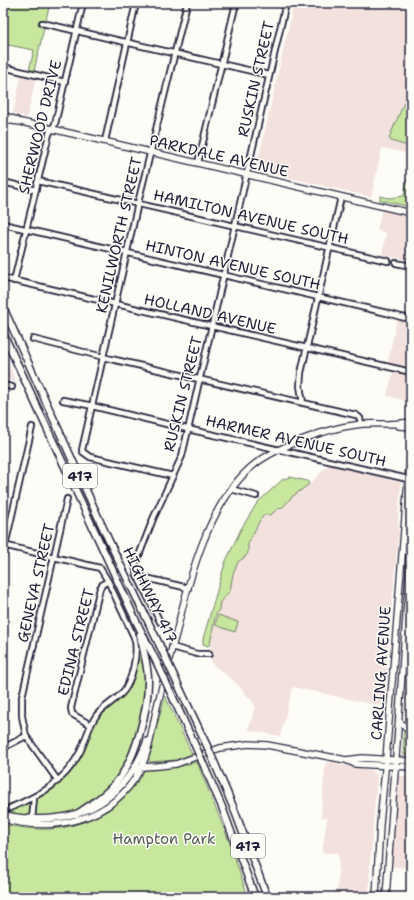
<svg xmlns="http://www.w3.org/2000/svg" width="414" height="900" viewBox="0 0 414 900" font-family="'Shantell Sans',sans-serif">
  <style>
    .built { fill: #f3e1dd }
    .green { fill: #c7e69e; stroke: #74846c }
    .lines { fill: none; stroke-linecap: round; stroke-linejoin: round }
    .minor-casing { stroke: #22223b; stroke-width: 8 }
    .major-casing { stroke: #22223b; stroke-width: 8 }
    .highway-casing { stroke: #22223b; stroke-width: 9 }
    .minor { stroke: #fdfcf7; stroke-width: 4.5 }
    .major { stroke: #fdfcf7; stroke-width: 5.5 }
    .highway { stroke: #fdfcf7; stroke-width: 6 }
    .highway-bridge-casing { stroke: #22223b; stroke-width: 9; stroke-linecap: butt }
    .highway-bridge { stroke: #fdfcf7; stroke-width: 6 }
    .labels { text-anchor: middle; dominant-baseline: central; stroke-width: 3; stroke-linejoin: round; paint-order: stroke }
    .shield { fill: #fdfcf7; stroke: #646373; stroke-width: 1 }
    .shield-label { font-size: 14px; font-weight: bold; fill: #22223b }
    .street-label { font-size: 15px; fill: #22223b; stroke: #fdfcf7 }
    .park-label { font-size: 15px; fill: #545d59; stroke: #fdfcf7 }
  </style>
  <rect width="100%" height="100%" fill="#fdfcf7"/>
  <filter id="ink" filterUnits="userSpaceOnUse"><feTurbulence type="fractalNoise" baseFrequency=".025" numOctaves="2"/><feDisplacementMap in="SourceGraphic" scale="8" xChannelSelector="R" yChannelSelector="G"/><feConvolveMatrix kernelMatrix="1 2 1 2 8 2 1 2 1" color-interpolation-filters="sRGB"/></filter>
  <g filter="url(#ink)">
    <!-- built -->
    <path class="built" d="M294,3H411V154L382,148L371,197L256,170Z
      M22,73L36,77L27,118L13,113Z
      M382,209L411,216V261L382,255L386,233L377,230Z
      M397,319L411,323V402L387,396L393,373L388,361Z
      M3,353L16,382L3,379Z
      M329,464L401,482L398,518L399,533L388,640L385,707L293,687L280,736L248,730L255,707L253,702L235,682L212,664L210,656V633L233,550L288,479L311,483Z
      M332,762L352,767L372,770L377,776L370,864L369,897H337L339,853H322L327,818L321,817L325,769L326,763Z
      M398,776H411V867H393L392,864Z"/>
    <!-- green -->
    <path class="green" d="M3,3H50L33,75L28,74L34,50L3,44Z
      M409,95L411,96V147L391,141L389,138L407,96Z
      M411,178V207L380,200V196L390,198L403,196L404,194L407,179Z
      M290,477L307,481L309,483L308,485L293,496L282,508L277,509L271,515L265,514L260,520L248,544V553L245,557L238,562L233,574L230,591L220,602L219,609L215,617L210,644L208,646L203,644V639L225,563L241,529L257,503L282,480Z
      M218,615L238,622L235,632L215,625Z
      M135,645C137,647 139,648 140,649C142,652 142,657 143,661C148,689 143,718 134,745C133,749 132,755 130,759C120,777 97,802 78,810C55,819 27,817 4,812L5,805L27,799L52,784L66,769L79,750L90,724L119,694L127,682L134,659Z
      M165,696L192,754L176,760L150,762L148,758Z
      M404,730L411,737V756L403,754Z
      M197,762L229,841L248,897H3V824C68,839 105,821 145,770L177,767Z"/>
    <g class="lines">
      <defs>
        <path id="minor" d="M42,23L269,75
          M3,67L65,82
          M105,141L136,3
          M198,163L236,3
          M38,181L388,261
          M3,182L36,190
          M3,224L387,313L401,317L411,319
          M396,263L411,266
          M3,278L411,372
          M14,281L49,134L55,124L83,3
          M33,339L111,359L356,415L360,418L361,424
          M3,385L12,387
          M63,400L88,405L183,428L408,479
          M303,403L300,386L301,373L341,197
          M173,476L90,457L83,452L82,450L138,203L187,3
          M231,489L256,496
          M3,545L100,568L108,581L134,637C139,651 132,684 121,694C113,702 103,707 96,716C88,727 86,740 80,752C64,783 40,795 10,808
          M3,555L32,427
          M137,575L146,578L188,588
          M160,622L137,575L135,566L153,519L182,456L286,3
          M172,647L197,654H209
          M91,725L72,714L71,708L100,588L103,584L108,581
          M3,748L26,736
          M58,781L26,736L22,716V697L67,499
          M32,820L34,798"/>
        <path id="major" d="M3,115L17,120
          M3,120L21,122L52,129L411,213
          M399,426L411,427
          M399,721L411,733
          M346,760L362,758L411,761
          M131,772L142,767L158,766L176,764L220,748L248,744L267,745L346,760L355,764L411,767
          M3,815C71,828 122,808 147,741
          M3,819C55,833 112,821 140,770C150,751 152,728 157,707C163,682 169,658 176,634C189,579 209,500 255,464C277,447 328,428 355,425C366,423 377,424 388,424C396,424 403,423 411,422
          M376,897L380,824L386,759L408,479L411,451
          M386,897L411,547"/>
        <path id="highway" d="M3,307L109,541L159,644
          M3,333L137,623L156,661
          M181,691L208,748
          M175,702L198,752
          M212,757L234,809L267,897
          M202,761L222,807L255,897
          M77,814C91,805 104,796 115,784C136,760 149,708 148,677C147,662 143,648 140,635"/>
      </defs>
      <!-- minor casing -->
      <use href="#minor" class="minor-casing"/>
      <!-- major casing -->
      <use href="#major" class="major-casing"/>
      <!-- highway casing -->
      <use href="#highway" class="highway-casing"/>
      <!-- minor -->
      <use href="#minor" class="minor"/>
      <!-- major -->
      <use href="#major" class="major"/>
      <!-- highway -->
      <use href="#highway" class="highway"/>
      <defs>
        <path id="highway-bridge" d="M159,644L181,691
          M156,661L175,702
          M208,748L212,757
          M198,752L202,761"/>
      </defs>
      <!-- highway-bridge casing -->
      <use href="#highway-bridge" class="highway-bridge-casing"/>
      <!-- highway-bridge -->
      <use href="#highway-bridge" class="highway-bridge"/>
    </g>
  </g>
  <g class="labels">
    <!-- shield labels -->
    <g class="shield">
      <rect x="63" y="464" width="34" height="24" rx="3"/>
      <rect x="231" y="834" width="34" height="24" rx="3"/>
    </g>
    <g class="shield-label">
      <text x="80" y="476">417</text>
      <text x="248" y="846">417</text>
    </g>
    <!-- street labels -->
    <g class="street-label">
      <text transform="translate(256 79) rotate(-77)">RUSKIN STREET</text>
      <text transform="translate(40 127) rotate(-76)">SHERWOOD DRIVE</text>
      <text transform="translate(219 156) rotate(13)">PARKDALE AVENUE</text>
      <text transform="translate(251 217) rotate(13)">HAMILTON AVENUE SOUTH</text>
      <text transform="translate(119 235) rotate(-77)">KENILWORTH STREET</text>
      <text transform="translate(233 265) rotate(13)">HINTON AVENUE SOUTH</text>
      <text transform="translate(210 314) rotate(13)">HOLLAND AVENUE</text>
      <text transform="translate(183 394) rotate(-76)">RUSKIN STREET</text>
      <text transform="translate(296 441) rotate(13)">HARMER AVENUE SOUTH</text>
      <text transform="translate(36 583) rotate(-77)">GENEVA STREET</text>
      <text transform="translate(150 595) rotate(64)">HIGHWAY 417</text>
      <text transform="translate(76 642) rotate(-76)">EDINA STREET</text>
      <text transform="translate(381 673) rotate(-86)">CARLING AVENUE</text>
    </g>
    <!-- park labels -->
    <g class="park-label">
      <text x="164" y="839">Hampton Park</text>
    </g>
  </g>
  <!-- margin -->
  <rect width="414" height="900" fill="none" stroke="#fdfcf7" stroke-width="16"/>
  <rect x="8" y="8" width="398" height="884" fill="none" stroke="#22223b" stroke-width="1.5" filter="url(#ink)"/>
</svg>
